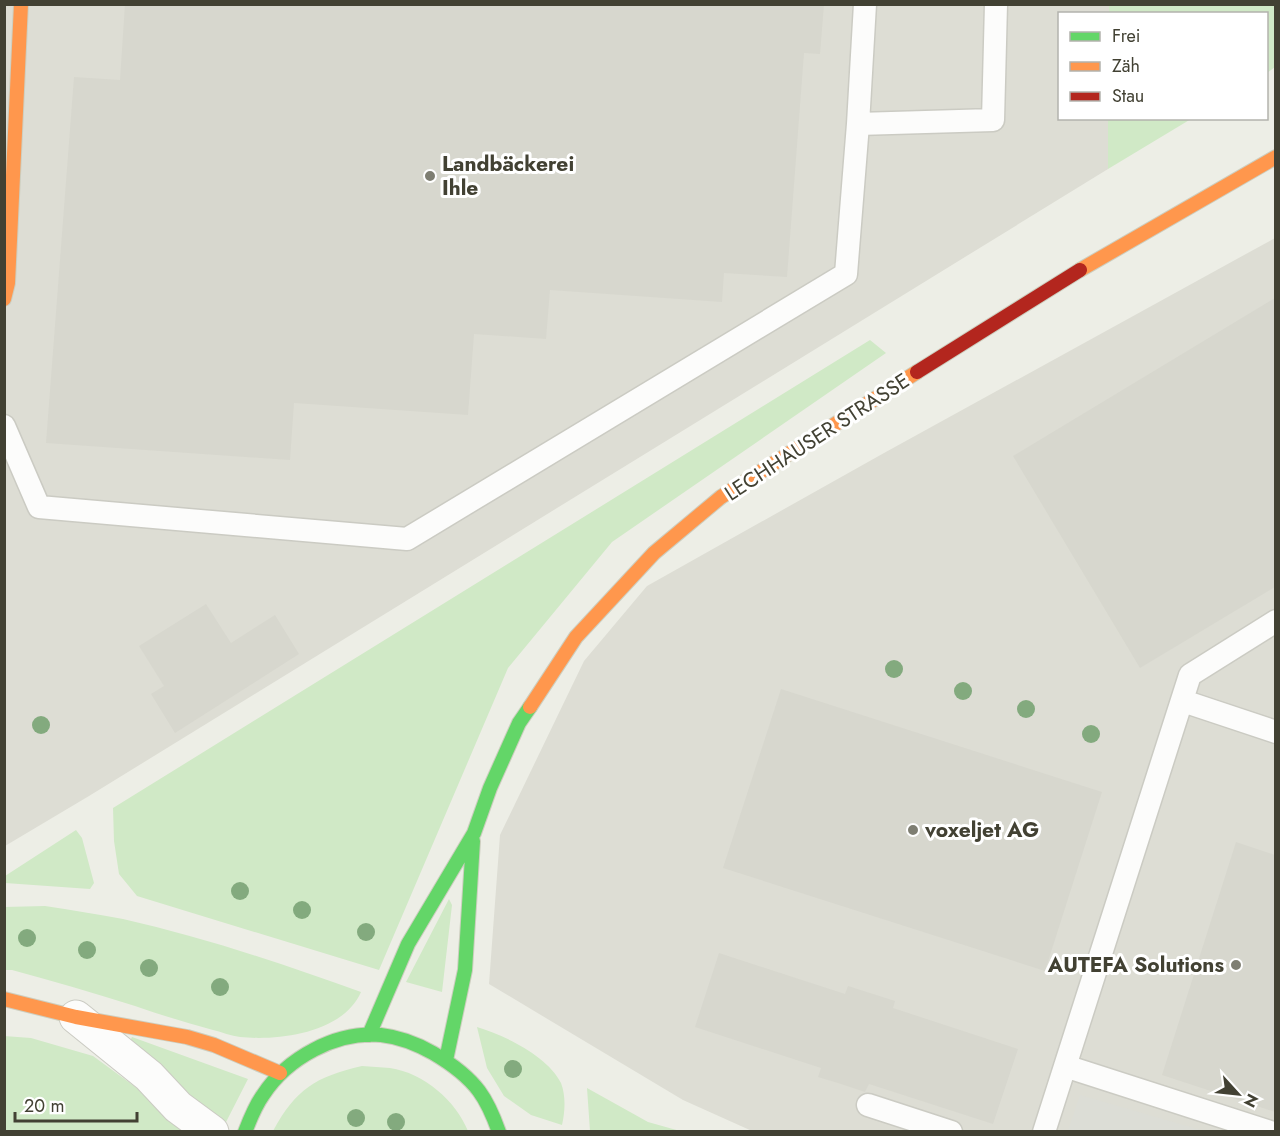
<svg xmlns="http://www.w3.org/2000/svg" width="1280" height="1136" viewBox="0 0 1280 1136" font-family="Jost,sans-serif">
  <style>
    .industrial { fill: #ddddd4 }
    .green { fill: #d0e9c6 }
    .parking { fill: #dcddd6 }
    .building { fill: #d7d7ce }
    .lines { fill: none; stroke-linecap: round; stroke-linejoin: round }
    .lane-casing { stroke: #cbcbc3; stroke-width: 25 }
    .street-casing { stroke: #cbcbc3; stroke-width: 35 }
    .fast-casing { stroke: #cdcebf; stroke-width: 16 }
    .slow-casing { stroke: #cdcebf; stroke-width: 16 }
    .jam-casing { stroke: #cdcebf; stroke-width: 16 }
    .lane { stroke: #fcfcfb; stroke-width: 22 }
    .street { stroke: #fcfcfb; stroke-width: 33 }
    .fast { stroke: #63d668; stroke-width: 14 }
    .slow { stroke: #ff974d; stroke-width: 14 }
    .jam { stroke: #b3261e; stroke-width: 14 }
    .tree { fill: #83aa7e }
    .poi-dot { fill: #7e7e72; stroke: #fff; stroke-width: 2 }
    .labels { text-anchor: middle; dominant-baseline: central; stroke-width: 6; stroke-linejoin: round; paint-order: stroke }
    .poi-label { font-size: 21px; font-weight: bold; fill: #424133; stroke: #fff; text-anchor: start }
    .street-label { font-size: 21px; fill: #424133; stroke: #fff }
  </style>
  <rect width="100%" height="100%" fill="#edeee6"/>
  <!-- industrial -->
  <path class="industrial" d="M4,5H1109V13L1060,14V118L1108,119V169L89,796L5,846Z
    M1275,238V1131H752L683,1100L489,984L500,835L584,661L647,586L884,453Z"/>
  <!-- green -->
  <path class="green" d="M1109,5H1275V67L1267,73L1266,14L1109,13Z
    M1108,119V118L1191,119L1108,169Z
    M870,340L886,353L612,542L508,668L379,970L137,896L119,874L114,841L113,808Z
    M76,830L82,838L94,883L90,889L5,883V876Z
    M449,899L452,905L442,992L406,982Z
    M45,906C71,910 97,914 123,919C203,937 283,964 361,992C343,1033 279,1041 240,1037C231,1036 222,1032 213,1030C187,1023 161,1015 135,1006C94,993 53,981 12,970H5L4,907Z
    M477,1027C504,1035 548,1056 561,1083C566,1096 565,1112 562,1125L531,1115L504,1096L487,1068Z
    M4,1036L31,1038L93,1056L160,1105L184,1131H5Z
    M132,1037L248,1079L225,1124L128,1045Z
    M362,1066C371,1067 381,1067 390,1068C424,1073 456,1101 468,1131H273C296,1089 315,1077 362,1066Z
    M587,1088L648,1122L680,1131H590Z"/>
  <!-- parking -->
  <path class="parking" d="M1080,1095L1204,1131H1068Z"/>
  <!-- building -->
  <path class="building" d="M125,4H824L820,54L804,53L787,277L724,273L722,302L550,290L546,339L474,334L468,415L294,403L290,460L46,443L74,77L120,80Z
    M1275,298V587L1140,668L1013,456Z
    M206,604L231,643L275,615L299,654L175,733L151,694L164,686L139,646Z
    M781,689L1102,792L1045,971L723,868Z
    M1236,842L1275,855V1112L1162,1075Z
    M719,953L845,994L848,986L895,1001L893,1008L1018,1049L993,1124L869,1084L865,1092L841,1084L818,1077L821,1068L695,1027Z"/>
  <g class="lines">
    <defs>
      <path id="lane" d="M858,124L993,120L996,4
        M4,426L39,507L407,539L846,274L858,124L865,4
        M1183,701L1276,732
        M1065,1066L1270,1132
        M868,1105L951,1132
        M1044,1132L1190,675L1276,621"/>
      <path id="street" d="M76,1017L149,1076L178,1107L212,1132"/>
      <path id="fast" d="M369,1035L408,944L474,833L490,788L519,723L530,707
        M446,1060L465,970L473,841
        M245,1132C250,1119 255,1106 263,1095C287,1058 336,1031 381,1035C399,1037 417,1044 433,1053C450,1063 467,1075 479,1091C488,1103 494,1118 499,1132"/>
      <path id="slow" d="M1080,270L1276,157
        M4,299L8,283L21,4
        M530,707L576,637L654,553L721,497L917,372
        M4,999L76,1017L187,1037L214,1045L280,1073"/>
      <path id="jam" d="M917,372L1080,270"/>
    </defs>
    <!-- lane casing -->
    <use href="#lane" class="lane-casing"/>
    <!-- street casing -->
    <use href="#street" class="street-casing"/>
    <!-- fast casing -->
    <use href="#fast" class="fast-casing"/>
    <!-- slow casing -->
    <use href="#slow" class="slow-casing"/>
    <!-- jam casing -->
    <use href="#jam" class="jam-casing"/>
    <!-- lane -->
    <use href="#lane" class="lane"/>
    <!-- street -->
    <use href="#street" class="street"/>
    <!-- fast -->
    <use href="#fast" class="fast"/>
    <!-- slow -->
    <use href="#slow" class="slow"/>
    <!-- jam -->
    <use href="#jam" class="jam"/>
  </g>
  <!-- trees -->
  <g class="tree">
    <circle cx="894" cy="669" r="9"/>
    <circle cx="963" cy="691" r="9"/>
    <circle cx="1026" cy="709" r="9"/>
    <circle cx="41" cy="725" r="9"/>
    <circle cx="1091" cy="734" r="9"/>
    <circle cx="240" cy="891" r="9"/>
    <circle cx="302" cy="910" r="9"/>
    <circle cx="366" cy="932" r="9"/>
    <circle cx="27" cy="938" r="9"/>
    <circle cx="87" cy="950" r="9"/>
    <circle cx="149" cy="968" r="9"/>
    <circle cx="220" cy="987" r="9"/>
    <circle cx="513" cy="1069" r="9"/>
    <circle cx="356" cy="1118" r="9"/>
    <circle cx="396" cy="1122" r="9"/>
  </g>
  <!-- markers -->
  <g class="poi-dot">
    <circle cx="430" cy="176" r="6"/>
    <circle cx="913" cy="830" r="6"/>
    <circle cx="1236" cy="965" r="6"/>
  </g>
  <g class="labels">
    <!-- poi labels -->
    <g class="poi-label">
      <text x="442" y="164">Landbäckerei<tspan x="442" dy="24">Ihle</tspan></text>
      <text x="925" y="830">voxeljet AG</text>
      <text x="1224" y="965" text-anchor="end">AUTEFA Solutions</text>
    </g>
    <!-- street labels -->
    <g class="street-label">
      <text transform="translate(817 437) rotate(-33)">LECHHAUSER STRASSE</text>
    </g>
  </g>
  <!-- border -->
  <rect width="1280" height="1136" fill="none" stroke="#424133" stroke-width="12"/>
  <!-- legend -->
  <rect x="1058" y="12" width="210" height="108" fill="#ffffff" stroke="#b3b3ad" stroke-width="1.5"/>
  <rect x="1070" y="32" width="30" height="9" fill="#63d668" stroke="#b3b3ad" stroke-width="1.5"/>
  <text x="1112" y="42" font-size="18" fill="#424133">Frei</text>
  <rect x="1070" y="62" width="30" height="9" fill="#ff974d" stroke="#b3b3ad" stroke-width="1.5"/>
  <text x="1112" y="72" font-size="18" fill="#424133">Zäh</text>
  <rect x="1070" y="92" width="30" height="9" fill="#b3261e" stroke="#b3b3ad" stroke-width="1.5"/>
  <text x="1112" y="102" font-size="18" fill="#424133">Stau</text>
  <!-- north arrow -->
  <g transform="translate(1238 1094) rotate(117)" stroke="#ffffff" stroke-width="4.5" paint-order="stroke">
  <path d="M0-4.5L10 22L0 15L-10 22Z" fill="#424133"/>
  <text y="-9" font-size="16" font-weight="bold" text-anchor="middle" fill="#424133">N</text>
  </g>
  <!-- scale -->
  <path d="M15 1112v9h122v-9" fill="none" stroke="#424133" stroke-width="3"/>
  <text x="24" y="1112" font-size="18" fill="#424133" stroke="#ffffff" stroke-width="4.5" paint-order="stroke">20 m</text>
</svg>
